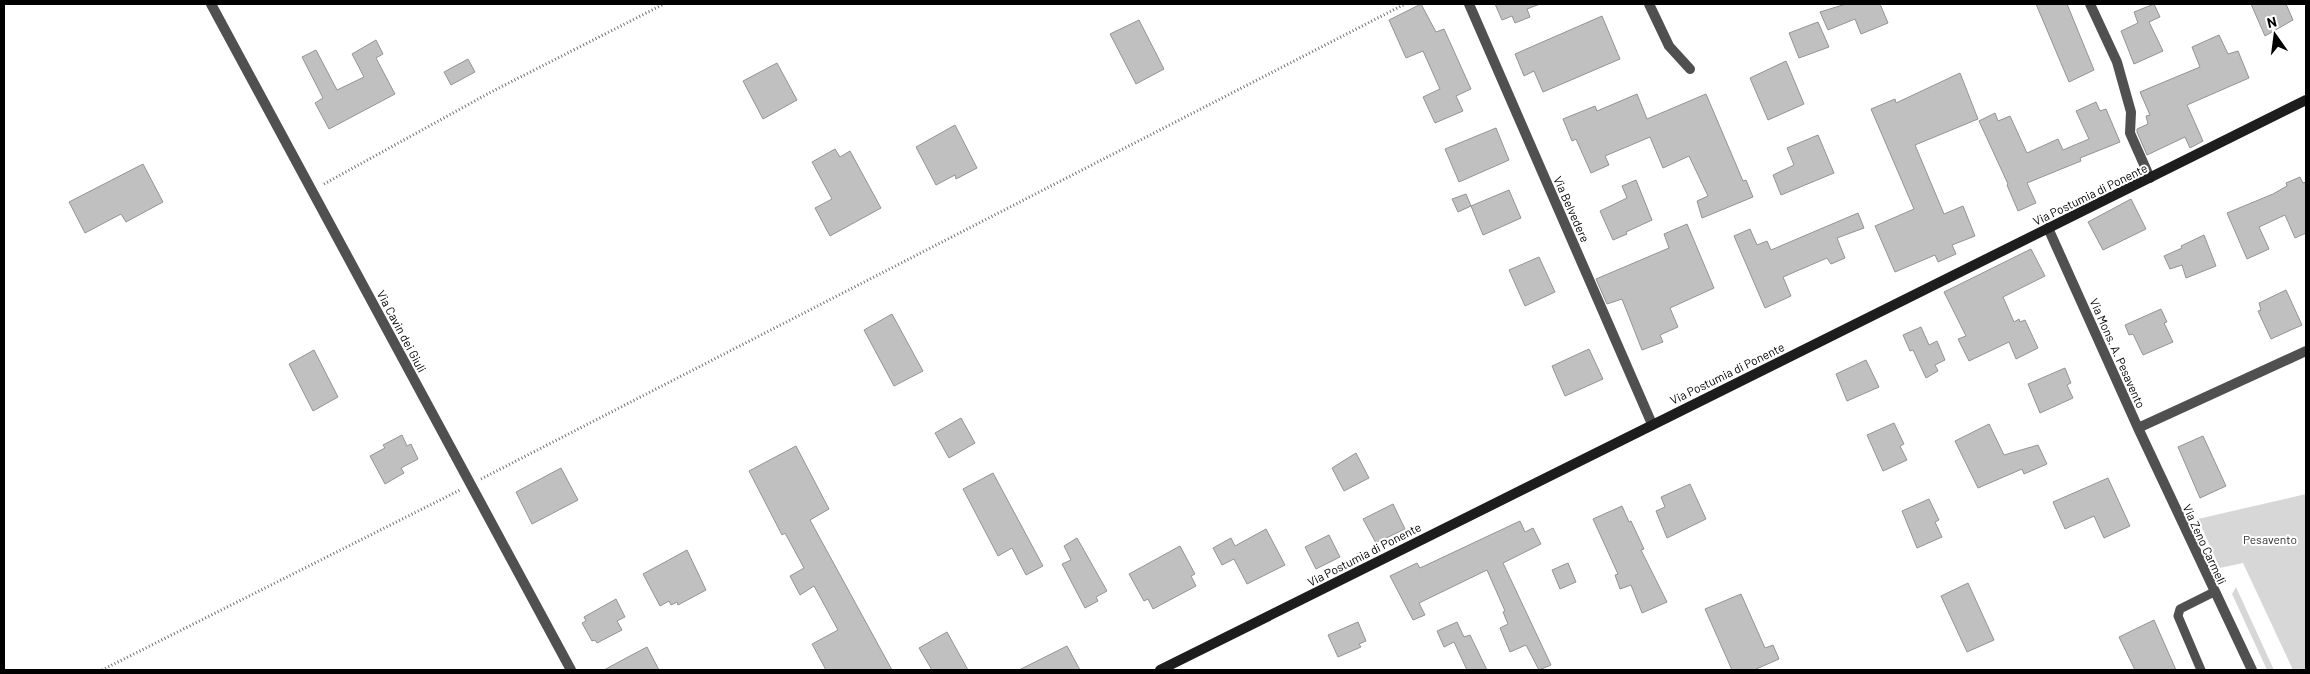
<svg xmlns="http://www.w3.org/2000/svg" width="2310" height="674" viewBox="0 0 2310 674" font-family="Barlow,sans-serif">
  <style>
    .green { fill: #d7d7d7 }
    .building { fill: #c0c0c0; stroke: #949494 }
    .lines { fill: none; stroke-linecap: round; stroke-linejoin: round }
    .path { stroke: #727272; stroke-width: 3; stroke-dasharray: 1 2.5; stroke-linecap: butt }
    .service { stroke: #505050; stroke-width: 9 }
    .minor { stroke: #505050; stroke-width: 10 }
    .secondary { stroke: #1d1d1d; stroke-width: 10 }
    .labels { text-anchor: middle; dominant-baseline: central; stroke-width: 4; stroke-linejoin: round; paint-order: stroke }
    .street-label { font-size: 12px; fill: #000; stroke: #fff }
    .park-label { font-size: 12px; fill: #2e2e2e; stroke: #fff }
  </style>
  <rect width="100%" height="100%" fill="#fff"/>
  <!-- green -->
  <path class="green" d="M2306,494V670H2293L2243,563L2220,568L2198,519Z
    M2236,587L2274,670H2267L2232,594Z"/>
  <!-- building -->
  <path class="building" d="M1421,4L1436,32L1444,29L1471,89L1456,96L1463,111L1435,123L1423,97L1440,89L1423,51L1406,58L1389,20Z
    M1495,4H1540L1527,9L1530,17L1515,23L1512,16L1502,20Z
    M1846,4H1880L1888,23L1861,34L1855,19L1828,30L1820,12Z
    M2036,4H2067L2094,70L2069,82Z
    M2154,4L2160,17L2149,22L2163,51L2134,64L2121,31L2138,23L2134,12Z
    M2251,4H2286L2293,20L2265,36Z
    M1602,16L1620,59L1543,92L1534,71L1524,76L1515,54Z
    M1139,20L1164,69L1136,84L1110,34Z
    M1818,22L1829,47L1799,58L1789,33Z
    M2219,35L2228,54L2238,51L2249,78L2187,105L2203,141L2190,148L2185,137L2147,155L2137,132V129L2148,124L2146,116L2150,115L2140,92L2200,67L2192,47Z
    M376,40L383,54L376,58L395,94L329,129L315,103L323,98L302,57L316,50L337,90L364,77L352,54Z
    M468,59L475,72L451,85L444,72Z
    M1786,61L1804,104L1768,120L1750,78Z
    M777,63L797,100L763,119L743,81Z
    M1960,73L1978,119L1915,145L1944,214L1963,206L1975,236L1952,245L1956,254L1938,262L1935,255L1895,272L1875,226L1914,209L1871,109L1895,99L1896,103Z
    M1637,94L1647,119L1706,94L1743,181L1746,180L1753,197L1702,218L1697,201L1708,196L1689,156L1663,168L1650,137L1605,156L1609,165L1591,173L1576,139L1572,141L1563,119L1595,106L1597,111Z
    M2096,102L2100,111L2106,109L2120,142L2080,158L2081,161L2027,183L2036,203L2018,211L2007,185L2008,184L1979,121L1995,113L1998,121L2010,116L2027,153L2058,139L2063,150L2089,139L2076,111Z
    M955,125L977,168L956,179L955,175L936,185L916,147Z
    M1496,128L1509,160L1459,182L1445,149Z
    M1818,135L1834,173L1781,195L1773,175L1794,165L1787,148Z
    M835,149L840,157L850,151L881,208L830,236L815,208L832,199L812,162Z
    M143,164L163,202L126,222L121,214L85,233L69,202Z
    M2300,177L2303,183L2306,182V233L2295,238L2285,215L2259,227L2269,249L2247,259L2227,213L2273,194L2287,186L2286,183Z
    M1636,180L1652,220L1626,232L1627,234L1613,240L1600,211L1627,198L1622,186Z
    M1509,190L1521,218L1483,235L1471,206Z
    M1466,194L1471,206L1458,212L1452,199Z
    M2131,199L2146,229L2103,250L2088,222Z
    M1858,213L1864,228L1837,238L1845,258L1831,264L1827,258L1783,277L1791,296L1765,308L1734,236L1750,229L1757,245L1767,241L1771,250Z
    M1687,224L1714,288L1670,308L1678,327L1660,335L1663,342L1642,350L1622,299L1607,304L1596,279L1669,248L1664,234Z
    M2204,235L2216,266L2186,278L2182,265L2170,269L2164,256L2182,248L2181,246Z
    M2031,249L2045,276L2003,297L2014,322L2019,319L2020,322L2025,320L2038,348L2016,359L2009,342L1969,361L1958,339L1966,336L1944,292Z
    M1539,257L1555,292L1525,306L1509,270Z
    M2286,290L2302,325L2271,339L2258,311L2261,310L2259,303Z
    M2161,309L2167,322L2164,323L2173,342L2143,355L2133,334L2129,335L2125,325Z
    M892,314L923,371L894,386L864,330Z
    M1921,327L1929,345L1937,341L1945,360L1935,365L1938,371L1926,378L1913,350L1910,351L1903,335Z
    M1589,349L1603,379L1565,396L1552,366Z
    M314,350L338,397L313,411L289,364Z
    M1866,360L1879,387L1847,401L1836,374Z
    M2065,368L2071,383L2067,385L2073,398L2040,413L2028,384Z
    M961,418L975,443L949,458L935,433Z
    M1894,423L1904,444L1900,446L1907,460L1883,471L1867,435Z
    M1989,424L2004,455L2038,445L2047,464L2024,474L2022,469L1978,488L1955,441Z
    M402,435L407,446L411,444L418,459L401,468L404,473L385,484L370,456L385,448L383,445Z
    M2203,436L2226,486L2200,498L2178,447Z
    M796,446L829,509L810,520L892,670H826L812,644L838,630L814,586L800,595L790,576L804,568L785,533L782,535L749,471Z
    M1356,453L1369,478L1344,491L1332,468Z
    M561,468L578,500L532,524L516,492Z
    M993,473L1043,566L1026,575L1012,548L998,556L963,489Z
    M2108,478L2130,526L2104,538L2094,516L2065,529L2053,502Z
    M1690,484L1706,519L1667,538L1656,511L1665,507L1661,497Z
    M1929,499L1939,520L1935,522L1942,537L1917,548L1902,511Z
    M1393,504L1405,529L1376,543L1363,519Z
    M1622,506L1629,522L1631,521L1644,549L1641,550L1667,602L1642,613L1631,585L1620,589L1615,575L1618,574L1593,519Z
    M1520,521L1525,532L1533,528L1541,544L1503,563L1551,665L1539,670L1526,645L1510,652L1500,628L1508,624L1503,612L1505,611L1487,570L1419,603L1425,615L1413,620L1390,576L1417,563L1420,568Z
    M1266,529L1285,565L1247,584L1234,559L1222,565L1213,548L1231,538L1235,546Z
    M1329,535L1340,557L1316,569L1305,547Z
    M1077,538L1107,591L1096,597L1098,601L1085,608L1062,564L1071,560L1064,546Z
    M1180,546L1195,574L1191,576L1196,586L1153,609L1148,599L1144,601L1129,574Z
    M687,550L706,590L678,605L677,602L671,605L669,601L660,606L643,574Z
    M1568,563L1576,582L1560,589L1552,570Z
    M1968,583L1994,640L1967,652L1941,596Z
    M1741,594L1765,648L1773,645L1779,659L1754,670H1732L1705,609Z
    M616,599L625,617L617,621L622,630L597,643L595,640L592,641L582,623L586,621L584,617Z
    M2154,620L2176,670H2135L2119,637Z
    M1358,622L1366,641L1359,644L1361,647L1338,657L1328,635Z
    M1457,622L1464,637L1470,635L1487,670H1467L1454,642L1444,647L1437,631Z
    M947,632L968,670H932L919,648Z
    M1067,646L1080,670H1019Z
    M647,647L659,670H604L628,657Z"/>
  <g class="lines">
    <!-- path -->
    <path class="path" d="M324,184L491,92L664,4
      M481,479L1405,4
      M102,670L460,490"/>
    <!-- service -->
    <path class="service" d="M2201,670L2178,616L2180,609L2214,592"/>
    <!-- minor -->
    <path class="minor" d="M211,4L571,670
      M1469,4L1652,424
      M1649,4L1669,46L1690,69
      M2090,4L2117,62L2131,112L2130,133L2150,178
      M2048,228L2138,428L2306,351
      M2138,428L2252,670"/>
    <!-- secondary -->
    <path class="secondary" d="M1160,670L2306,100"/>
  </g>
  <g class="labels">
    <!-- street labels -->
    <g class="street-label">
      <text transform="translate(2090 194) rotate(-26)">Via Postumia di Ponente</text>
      <text transform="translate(1572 209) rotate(66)">Via Belvedere</text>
      <text transform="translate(402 331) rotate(62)">Via Cavin dei Giuli</text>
      <text transform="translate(2118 353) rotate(66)">Via Mons. A. Pesavento</text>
      <text transform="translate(1727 373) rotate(-26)">Via Postumia di Ponente</text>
      <text transform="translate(2205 544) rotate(65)">Via Zeno Carmeli</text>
      <text transform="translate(1364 554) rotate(-27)">Via Postumia di Ponente</text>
    </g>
    <!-- park labels -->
    <g class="park-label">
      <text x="2270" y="539">Pesavento</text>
    </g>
  </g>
  <!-- border -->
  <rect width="2310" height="674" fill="none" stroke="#000000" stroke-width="10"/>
  <!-- north arrow -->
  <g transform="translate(2275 35) rotate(346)" stroke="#ffffff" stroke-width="4" paint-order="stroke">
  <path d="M0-4L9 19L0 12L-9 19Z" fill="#000000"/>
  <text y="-8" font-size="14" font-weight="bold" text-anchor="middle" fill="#000000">N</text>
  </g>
</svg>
